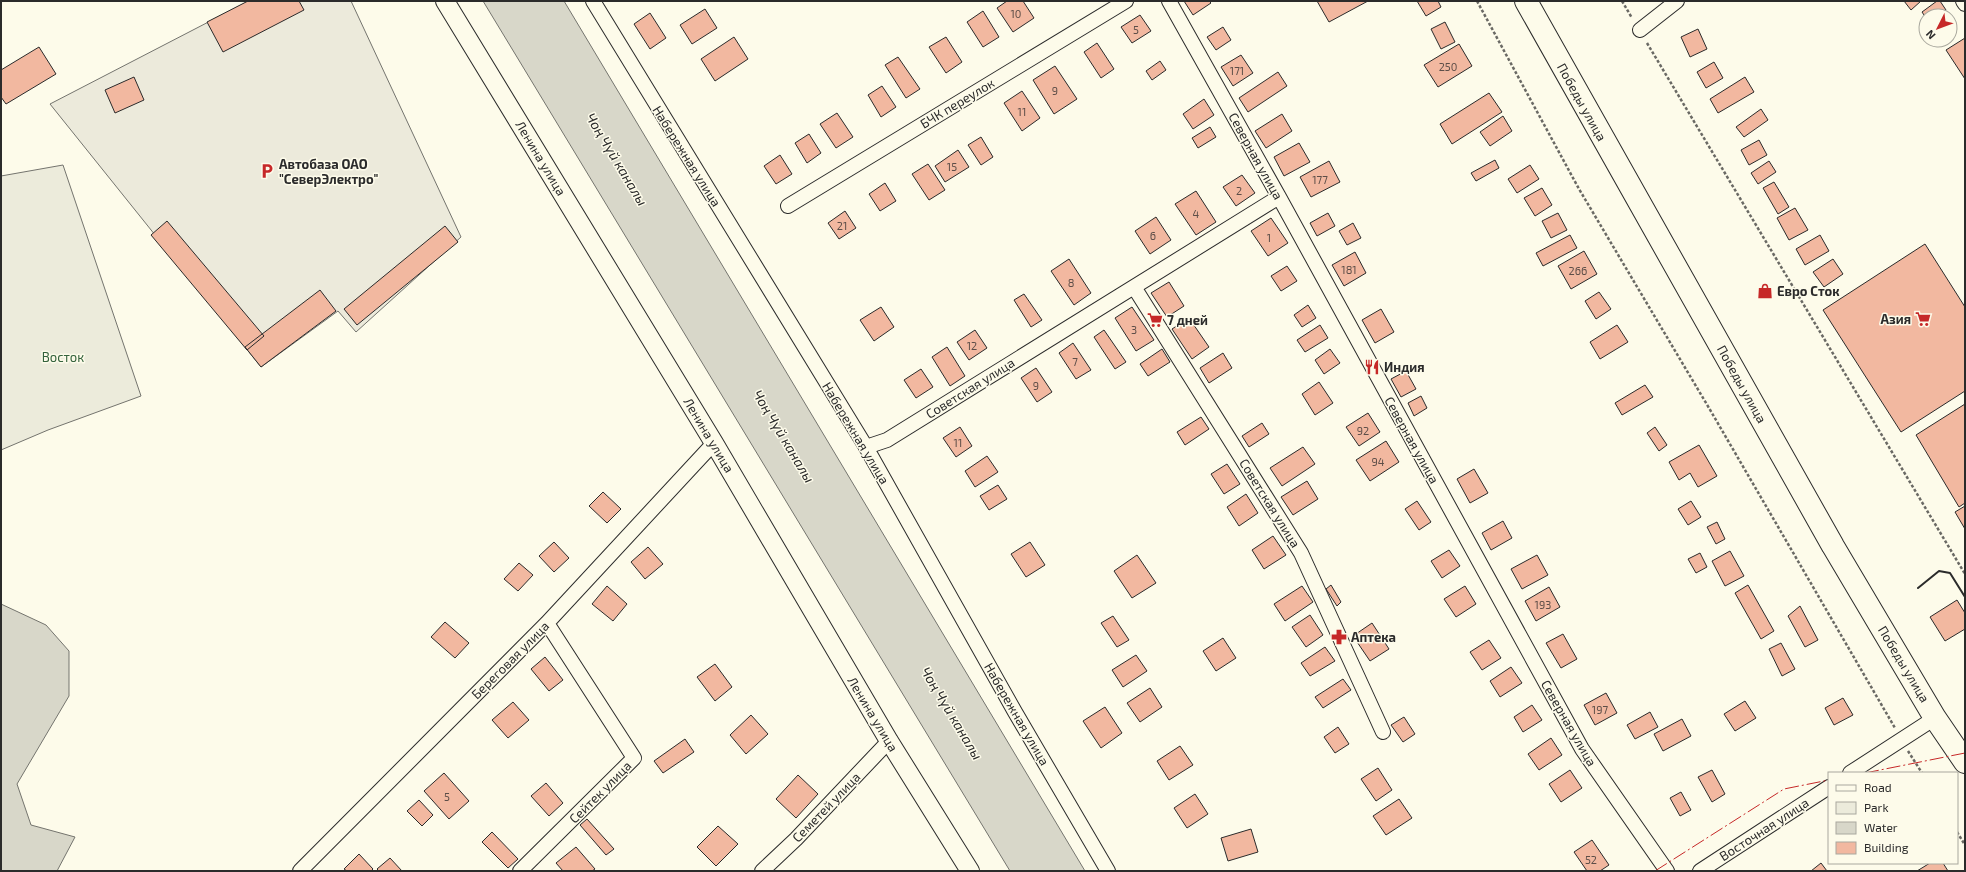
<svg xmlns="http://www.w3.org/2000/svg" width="1966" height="872" viewBox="0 0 1966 872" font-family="'Exo 2',sans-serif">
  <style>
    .green { fill: #ecebdb; stroke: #74746e }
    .parking { fill: #eceadb; stroke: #74746e }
    .water { fill: #d8d7c9; stroke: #74746e }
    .building { fill: #f2b8a0; stroke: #2b2b2b }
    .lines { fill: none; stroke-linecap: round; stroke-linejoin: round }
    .minor-casing { stroke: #2b2b2b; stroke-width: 16 }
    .tertiary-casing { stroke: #2b2b2b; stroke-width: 20 }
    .primary-casing { stroke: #2b2b2b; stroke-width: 24 }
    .path { stroke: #6a6964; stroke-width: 2.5; stroke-dasharray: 3 2; stroke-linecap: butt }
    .minor { stroke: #fdfbea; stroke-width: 14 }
    .tertiary { stroke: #fdfbea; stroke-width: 18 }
    .primary { stroke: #fdfbea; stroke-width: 22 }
    .wall { stroke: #2b2b2b; stroke-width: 2 }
    .power { stroke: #c62828; stroke-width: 1; stroke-dasharray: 14 3 2 3; stroke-linecap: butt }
    .labels { text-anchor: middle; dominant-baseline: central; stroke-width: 3; stroke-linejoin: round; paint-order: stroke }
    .number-label { font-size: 11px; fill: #5d4e48 }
    .street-label { font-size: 13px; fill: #2b2b2b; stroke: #fdfbea }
    .poi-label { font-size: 13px; font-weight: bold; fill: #2b2b2b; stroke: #fdfbea; text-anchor: start }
    .park-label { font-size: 13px; fill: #34623c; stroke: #fdfbea }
    .water-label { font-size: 14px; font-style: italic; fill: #2b2b2b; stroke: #fdfbea }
  </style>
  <rect width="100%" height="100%" fill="#fdfbea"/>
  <!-- green -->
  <path class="green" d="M63,165L141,396L48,430L1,450V176Z"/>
  <!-- parking -->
  <path class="parking" d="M249,1H351L461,237L356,332L338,311L261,367L50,104Z"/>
  <!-- water -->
  <path class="water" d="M483,1H564L1085,871H1010Z
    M1,604L46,625L69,651V696L17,784L31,825L75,837L57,871H1Z"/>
  <!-- building -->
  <path class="building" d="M248,1H299L304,10L223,52L207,22Z
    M1007,1H1023L1034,18L1013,32L997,8Z
    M1184,1H1209L1211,3L1193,15Z
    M1317,1H1368L1329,22Z
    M1417,1H1438L1441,7L1426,16Z
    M1904,1H1921L1911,10Z
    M1937,1H1940L1946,10L1938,16H1926V18L1922,12Z
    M705,9L717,28L692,44L680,25Z
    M983,11L999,37L983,47L967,22Z
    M650,13L666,38L650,49L634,24Z
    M1140,15L1151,31L1132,43L1121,27Z
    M1445,22L1455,42L1441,49L1431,29Z
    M1223,27L1231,40L1216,50L1207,37Z
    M1698,29L1707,49L1690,57L1681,37Z
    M734,37L748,59L715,81L701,59Z
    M946,37L962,62L946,73L929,47Z
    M1965,38V79L1946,50Z
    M1097,43L1114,69L1101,78L1084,52Z
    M1459,44L1472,66L1438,87L1424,65Z
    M39,47L56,74L6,104L1,97V70Z
    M1241,55L1253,73L1233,86L1221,67Z
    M898,57L920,89L906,98L885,65Z
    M1160,61L1166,70L1152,80L1146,71Z
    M1714,62L1723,78L1706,88L1697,72Z
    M1055,66L1077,99L1054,114L1033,80Z
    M1278,72L1287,86L1248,112L1239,98Z
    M134,77L144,100L115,113L105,90Z
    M1745,77L1754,92L1718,113L1710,99Z
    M882,86L896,107L881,117L868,95Z
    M1022,91L1040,118L1022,131L1004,103Z
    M1489,93L1502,112L1452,144L1440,124Z
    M1204,99L1214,115L1193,129L1183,114Z
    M1761,109L1768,120L1744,137L1736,127Z
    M837,113L853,137L836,148L820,124Z
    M1282,114L1292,131L1266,148L1255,131Z
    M1503,116L1512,131L1490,146L1480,132Z
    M1210,127L1216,137L1198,148L1192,138Z
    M809,134L821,153L807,163L795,143Z
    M981,137L993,157L981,165L968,145Z
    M1759,140L1767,155L1749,165L1741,150Z
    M1299,143L1310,162L1284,176L1274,157Z
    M958,150L969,167L945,182L935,166Z
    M780,155L792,174L776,184L764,166Z
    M1495,160L1499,168L1476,181L1471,173Z
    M1329,161L1340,182L1311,197L1300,177Z
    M1769,161L1776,172L1758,184L1751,173Z
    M928,164L945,190L929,200L912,174Z
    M1530,165L1539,179L1517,193L1508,179Z
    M1242,175L1255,193L1236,206L1223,187Z
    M1774,182L1789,207L1778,214L1763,188Z
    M885,183L896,201L880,211L869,194Z
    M1542,188L1552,205L1535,216L1524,198Z
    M1196,191L1216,222L1196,235L1175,204Z
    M1795,208L1808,230L1789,240L1777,218Z
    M845,211L856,228L839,239L828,223Z
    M1328,213L1335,226L1317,236L1310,223Z
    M1558,213L1567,230L1551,238L1542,221Z
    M1156,217L1171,240L1150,254L1135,231Z
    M1271,218L1288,243L1268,256L1251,231Z
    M167,221L264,336L247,350L151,235Z
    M1353,223L1361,238L1347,245L1339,231Z
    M445,226L458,242L357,325L344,309Z
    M1570,235L1577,248L1543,266L1536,253Z
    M1820,235L1829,251L1805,265L1796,249Z
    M1925,244L1965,307V391L1901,432L1823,310Z
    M1584,251L1597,274L1571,289L1558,266Z
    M1355,252L1366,273L1344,286L1332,265Z
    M1069,259L1091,293L1074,305L1051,271Z
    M1833,259L1843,274L1824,287L1813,272Z
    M1287,266L1297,281L1281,291L1271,276Z
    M1169,282L1184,306L1167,317L1151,293Z
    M320,290L336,311L261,367L245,347Z
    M1599,292L1611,309L1596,319L1585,301Z
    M1024,294L1042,320L1031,327L1014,300Z
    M1308,305L1316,318L1302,327L1294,315Z
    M881,307L894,327L874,341L860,320Z
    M1132,307L1154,340L1136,351L1115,318Z
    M1381,309L1394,332L1375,343L1362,320Z
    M1189,318L1209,347L1192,359L1172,329Z
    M1320,325L1328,338L1305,352L1297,340Z
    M1617,325L1628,342L1600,359L1590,342Z
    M975,330L987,348L969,360L957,342Z
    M1104,330L1126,362L1115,369L1094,337Z
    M1073,343L1091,370L1076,379L1059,353Z
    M947,347L965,376L950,386L932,357Z
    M1162,349L1170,362L1148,376L1140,364Z
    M1330,349L1340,363L1324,374L1315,360Z
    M1223,353L1232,368L1209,383L1200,368Z
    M1036,368L1052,392L1037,402L1021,378Z
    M921,369L933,387L916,398L904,380Z
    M1406,371L1416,389L1401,397L1391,379Z
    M1319,382L1333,403L1315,415L1302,394Z
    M1645,385L1653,397L1622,415L1615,403Z
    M1421,396L1427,408L1414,416L1408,403Z
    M1965,404V503L1959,507L1916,435Z
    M1368,413L1380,432L1359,446L1346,427Z
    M1201,417L1209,429L1185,445L1177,432Z
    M1262,423L1269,434L1249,447L1242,436Z
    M960,427L972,446L956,457L943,438Z
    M1655,427L1667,445L1659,451L1647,433Z
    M1386,441L1399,462L1370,481L1356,460Z
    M1699,445L1717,476L1698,487L1690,473L1679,480L1669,462Z
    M1303,447L1315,464L1282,486L1270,468Z
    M987,456L998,472L975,487L965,471Z
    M1227,464L1240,484L1224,494L1211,474Z
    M1474,469L1488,493L1470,503L1457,479Z
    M1307,481L1318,499L1293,515L1281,497Z
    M998,485L1007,499L989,510L980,496Z
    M603,492L621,509L607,523L589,506Z
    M1246,494L1258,513L1239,526L1227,507Z
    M1417,501L1431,522L1419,530L1405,509Z
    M1691,501L1701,517L1688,525L1678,509Z
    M1965,506V529L1955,512Z
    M1503,521L1512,538L1491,550L1482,533Z
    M1717,522L1725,539L1716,544L1707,527Z
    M1273,536L1286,555L1264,569L1252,550Z
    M554,542L569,558L554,572L539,556Z
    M1030,542L1045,565L1026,577L1011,554Z
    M648,547L663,564L645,579L631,562Z
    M1449,550L1460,566L1442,578L1431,561Z
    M1730,551L1744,576L1725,586L1712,561Z
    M1700,553L1707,567L1696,573L1688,559Z
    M1137,555L1156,583L1132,598L1114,571Z
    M1537,555L1548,575L1522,589L1511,569Z
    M519,563L533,575L518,591L504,579Z
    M1331,585L1341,602L1337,606L1326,589Z
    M1748,585L1774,631L1761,639L1735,593Z
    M607,586L627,604L613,621L592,604Z
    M1302,586L1313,602L1285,621L1274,604Z
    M1465,586L1476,604L1456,617L1444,599Z
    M1549,587L1560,607L1536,621L1525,601Z
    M1957,600L1965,613V629L1945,641L1930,617Z
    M1800,606L1818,640L1805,647L1788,616Z
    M1310,615L1323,635L1306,647L1292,627Z
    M1113,616L1129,640L1117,647L1101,623Z
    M445,622L469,643L455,658L431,637Z
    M1372,623L1389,649L1370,661L1353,636Z
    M1563,634L1577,659L1561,668L1546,643Z
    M1223,638L1236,658L1216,671L1203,651Z
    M1489,640L1501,658L1482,670L1470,652Z
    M1781,643L1795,669L1782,676L1769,649Z
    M1325,647L1335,661L1310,676L1301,663Z
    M1136,655L1147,671L1123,687L1112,670Z
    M545,657L563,680L549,691L531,669Z
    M715,664L732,687L715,701L697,677Z
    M1511,667L1522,683L1500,697L1490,681Z
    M1343,679L1351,690L1323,708L1315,697Z
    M1150,688L1162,707L1140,722L1127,703Z
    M1606,693L1617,713L1595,725L1584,705Z
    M1843,698L1853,715L1834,725L1825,708Z
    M1745,701L1756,718L1735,731L1724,714Z
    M513,702L529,720L508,738L492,720Z
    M1532,705L1542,720L1523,732L1514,717Z
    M1105,707L1122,733L1101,748L1083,721Z
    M1650,712L1658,727L1635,739L1627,725Z
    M751,715L768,734L746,754L730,735Z
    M1404,717L1415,734L1403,742L1391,725Z
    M1682,719L1691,736L1663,751L1654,734Z
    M1338,727L1349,744L1335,753L1324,737Z
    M1551,738L1562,755L1539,770L1528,754Z
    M685,739L694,752L663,773L654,761Z
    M1180,746L1193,765L1169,780L1157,761Z
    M1378,768L1392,790L1376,801L1361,779Z
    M1570,770L1582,788L1561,802L1549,784Z
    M1712,770L1725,794L1712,802L1698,777Z
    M444,773L469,801L449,819L424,791Z
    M798,775L818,794L796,818L776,799Z
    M546,783L563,803L549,816L531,796Z
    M1681,792L1691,810L1680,816L1670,798Z
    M1195,794L1208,814L1187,828L1174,808Z
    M1399,799L1412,818L1386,835L1373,816Z
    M419,800L433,815L422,826L407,811Z
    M587,819L614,849L606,855L580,825Z
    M718,826L738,844L716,866L697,847Z
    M1251,829L1258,852L1228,861L1221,838Z
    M492,832L518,859L508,868L482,842Z
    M1592,840L1609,865L1600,871H1587L1574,852Z
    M576,847L595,869L592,871H563L556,863Z
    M359,854L373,869L371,871H347L344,869Z
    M390,858L402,871H379L377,869Z
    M1821,863L1827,871H1811Z
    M1930,863H1943L1948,871H1917Z"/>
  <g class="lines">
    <defs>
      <path id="minor" d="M593,1L866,447L1015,712L1108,871
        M1169,1L1279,197L1582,749L1667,871
        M1963,1L1965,4
        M1640,30L1677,1
        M788,206L1126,1
        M1134,287L1301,553L1383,732
        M866,447L887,440L1279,197
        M1850,773L1935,718
        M300,871L547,623L714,443
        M520,871L634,758L547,623
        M762,871L796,839L889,741
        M1700,871L1829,787"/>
      <path id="tertiary" d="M445,1L714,443L889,741L970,871"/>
      <path id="primary" d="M1526,1L1833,546L1935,718L1965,762"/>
    </defs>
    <!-- minor casing -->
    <use href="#minor" class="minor-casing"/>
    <!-- tertiary casing -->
    <use href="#tertiary" class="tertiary-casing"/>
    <!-- primary casing -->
    <use href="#primary" class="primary-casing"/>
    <!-- path -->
    <path class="path" d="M1477,1L1579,189L1709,408L1895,728
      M1622,1L1632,18
      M1647,43L1965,574
      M1908,751L1922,773
      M1957,832L1965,845"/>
    <!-- minor -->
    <use href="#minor" class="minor"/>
    <!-- tertiary -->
    <use href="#tertiary" class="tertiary"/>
    <!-- primary -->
    <use href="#primary" class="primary"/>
    <!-- wall -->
    <path class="wall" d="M1918,588L1939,571L1950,573L1965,597"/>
    <!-- power -->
    <path class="power" d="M1865,773L1965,753
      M1655,871L1784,789L1829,780"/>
  </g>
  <!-- icons -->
  <defs>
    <symbol id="parking-bare" viewBox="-9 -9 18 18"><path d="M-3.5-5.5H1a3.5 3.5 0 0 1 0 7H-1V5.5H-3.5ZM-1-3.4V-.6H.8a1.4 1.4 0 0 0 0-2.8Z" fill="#c62828" stroke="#fdfbea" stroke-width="2.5" paint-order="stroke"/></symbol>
    <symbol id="shop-bare" viewBox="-9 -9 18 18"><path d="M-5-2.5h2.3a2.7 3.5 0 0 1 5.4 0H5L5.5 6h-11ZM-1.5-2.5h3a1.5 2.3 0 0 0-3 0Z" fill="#c62828" stroke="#fdfbea" stroke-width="2.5" paint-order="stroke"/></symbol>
    <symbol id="supermarket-bare" viewBox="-9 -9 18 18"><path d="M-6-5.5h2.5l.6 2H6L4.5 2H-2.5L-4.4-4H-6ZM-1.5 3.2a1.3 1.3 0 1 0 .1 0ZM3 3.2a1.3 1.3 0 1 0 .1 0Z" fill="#c62828" stroke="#fdfbea" stroke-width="2.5" paint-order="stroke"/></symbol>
    <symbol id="restaurant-bare" viewBox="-9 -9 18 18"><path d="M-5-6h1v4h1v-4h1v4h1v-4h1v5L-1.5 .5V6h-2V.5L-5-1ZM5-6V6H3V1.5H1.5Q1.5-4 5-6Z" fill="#c62828" stroke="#fdfbea" stroke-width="2.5" paint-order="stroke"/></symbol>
    <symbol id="pharmacy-bare" viewBox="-9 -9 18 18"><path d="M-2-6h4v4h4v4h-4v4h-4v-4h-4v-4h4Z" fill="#c62828" stroke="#fdfbea" stroke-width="2.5" paint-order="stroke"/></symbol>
  </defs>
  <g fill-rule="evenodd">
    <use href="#parking-bare" x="256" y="160" width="22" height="22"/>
    <use href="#shop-bare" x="1754" y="280" width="22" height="22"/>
    <use href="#supermarket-bare" x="1912" y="308" width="22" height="22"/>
    <use href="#supermarket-bare" x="1144" y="309" width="22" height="22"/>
    <use href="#restaurant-bare" x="1361" y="356" width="22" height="22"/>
    <use href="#pharmacy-bare" x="1328" y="626" width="22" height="22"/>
  </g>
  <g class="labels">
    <!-- number labels -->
    <g class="number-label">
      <text x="1016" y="13">10</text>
      <text x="1136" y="29">5</text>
      <text x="1448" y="66">250</text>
      <text x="1237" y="70">171</text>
      <text x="1055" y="90">9</text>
      <text x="1022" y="111">11</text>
      <text x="952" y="166">15</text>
      <text x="1320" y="179">177</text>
      <text x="1239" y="190">2</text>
      <text x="1196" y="213">4</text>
      <text x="842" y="225">21</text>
      <text x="1153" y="235">6</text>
      <text x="1269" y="237">1</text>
      <text x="1349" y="269">181</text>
      <text x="1578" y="270">266</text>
      <text x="1071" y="282">8</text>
      <text x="1134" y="329">3</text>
      <text x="972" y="345">12</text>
      <text x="1075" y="361">7</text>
      <text x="1036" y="385">9</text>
      <text x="1363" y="430">92</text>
      <text x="958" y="442">11</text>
      <text x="1378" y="461">94</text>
      <text x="1543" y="604">193</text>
      <text x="1600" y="709">197</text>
      <text x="447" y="796">5</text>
      <text x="1591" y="859">52</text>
    </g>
    <!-- street labels -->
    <g class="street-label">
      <text transform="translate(1582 102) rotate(61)">Победы улица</text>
      <text transform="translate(957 103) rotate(-31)">БЧК переулок</text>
      <text transform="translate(687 156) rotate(58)">Набережная улица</text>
      <text transform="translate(1256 156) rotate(61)">Северная улица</text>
      <text transform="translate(541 158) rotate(59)">Ленина улица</text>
      <text transform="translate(1742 384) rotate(61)">Победы улица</text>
      <text transform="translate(970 388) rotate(-32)">Советская улица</text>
      <text transform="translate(856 433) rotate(59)">Набережная улица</text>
      <text transform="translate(709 435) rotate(59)">Ленина улица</text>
      <text transform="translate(1412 440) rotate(61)">Северная улица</text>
      <text transform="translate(1270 503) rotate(58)">Советская улица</text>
      <text transform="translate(510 660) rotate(-45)">Береговая улица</text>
      <text transform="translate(1904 664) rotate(59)">Победы улица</text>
      <text transform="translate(873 714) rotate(59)">Ленина улица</text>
      <text transform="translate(1017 714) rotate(60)">Набережная улица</text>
      <text transform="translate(1569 723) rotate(60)">Северная улица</text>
      <text transform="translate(600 792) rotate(-45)">Сейтек улица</text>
      <text transform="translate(826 807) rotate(-46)">Семетей улица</text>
      <text transform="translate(1764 829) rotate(-33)">Восточная улица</text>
    </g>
    <!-- poi labels -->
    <g class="poi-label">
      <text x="279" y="164">Автобаза ОАО<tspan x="279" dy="15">"СеверЭлектро"</tspan></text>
      <text x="1777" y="291">Евро Сток</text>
      <text x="1911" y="319" text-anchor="end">Азия</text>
      <text x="1167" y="320">7 дней</text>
      <text x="1384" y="367">Индия</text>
      <text x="1351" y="637">Аптека</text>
    </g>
    <!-- park labels -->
    <g class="park-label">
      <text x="63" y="357">Восток</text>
    </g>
    <!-- water labels -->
    <g class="water-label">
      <text transform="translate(617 159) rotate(59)">Чоң Чүй каналы</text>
      <text transform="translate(784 436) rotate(59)">Чоң Чүй каналы</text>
      <text transform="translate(952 713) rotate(59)">Чоң Чүй каналы</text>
    </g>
  </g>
  <!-- border -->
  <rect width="1966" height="872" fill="none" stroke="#2b2b2b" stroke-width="4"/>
  <!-- legend -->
  <rect x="1828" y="772" width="130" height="92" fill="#fdfbea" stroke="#a9a89e"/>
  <rect x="1836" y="785" width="20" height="6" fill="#fdfbea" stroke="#a9a89e"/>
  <text x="1864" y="792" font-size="12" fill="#2b2b2b">Road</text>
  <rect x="1836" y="802" width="20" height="12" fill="#ecebdb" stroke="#a9a89e"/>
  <text x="1864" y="812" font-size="12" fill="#2b2b2b">Park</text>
  <rect x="1836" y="822" width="20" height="12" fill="#d8d7c9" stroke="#a9a89e"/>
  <text x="1864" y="832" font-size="12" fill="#2b2b2b">Water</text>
  <rect x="1836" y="842" width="20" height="12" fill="#f2b8a0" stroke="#a9a89e"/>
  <text x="1864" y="852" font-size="12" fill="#2b2b2b">Building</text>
  <!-- north arrow -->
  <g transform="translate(1938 28) rotate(228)"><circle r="19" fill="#fdfbea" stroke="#a9a89e"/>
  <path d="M0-3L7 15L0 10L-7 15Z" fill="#c62828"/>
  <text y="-6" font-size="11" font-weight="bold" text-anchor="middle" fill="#2b2b2b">N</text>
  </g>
</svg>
